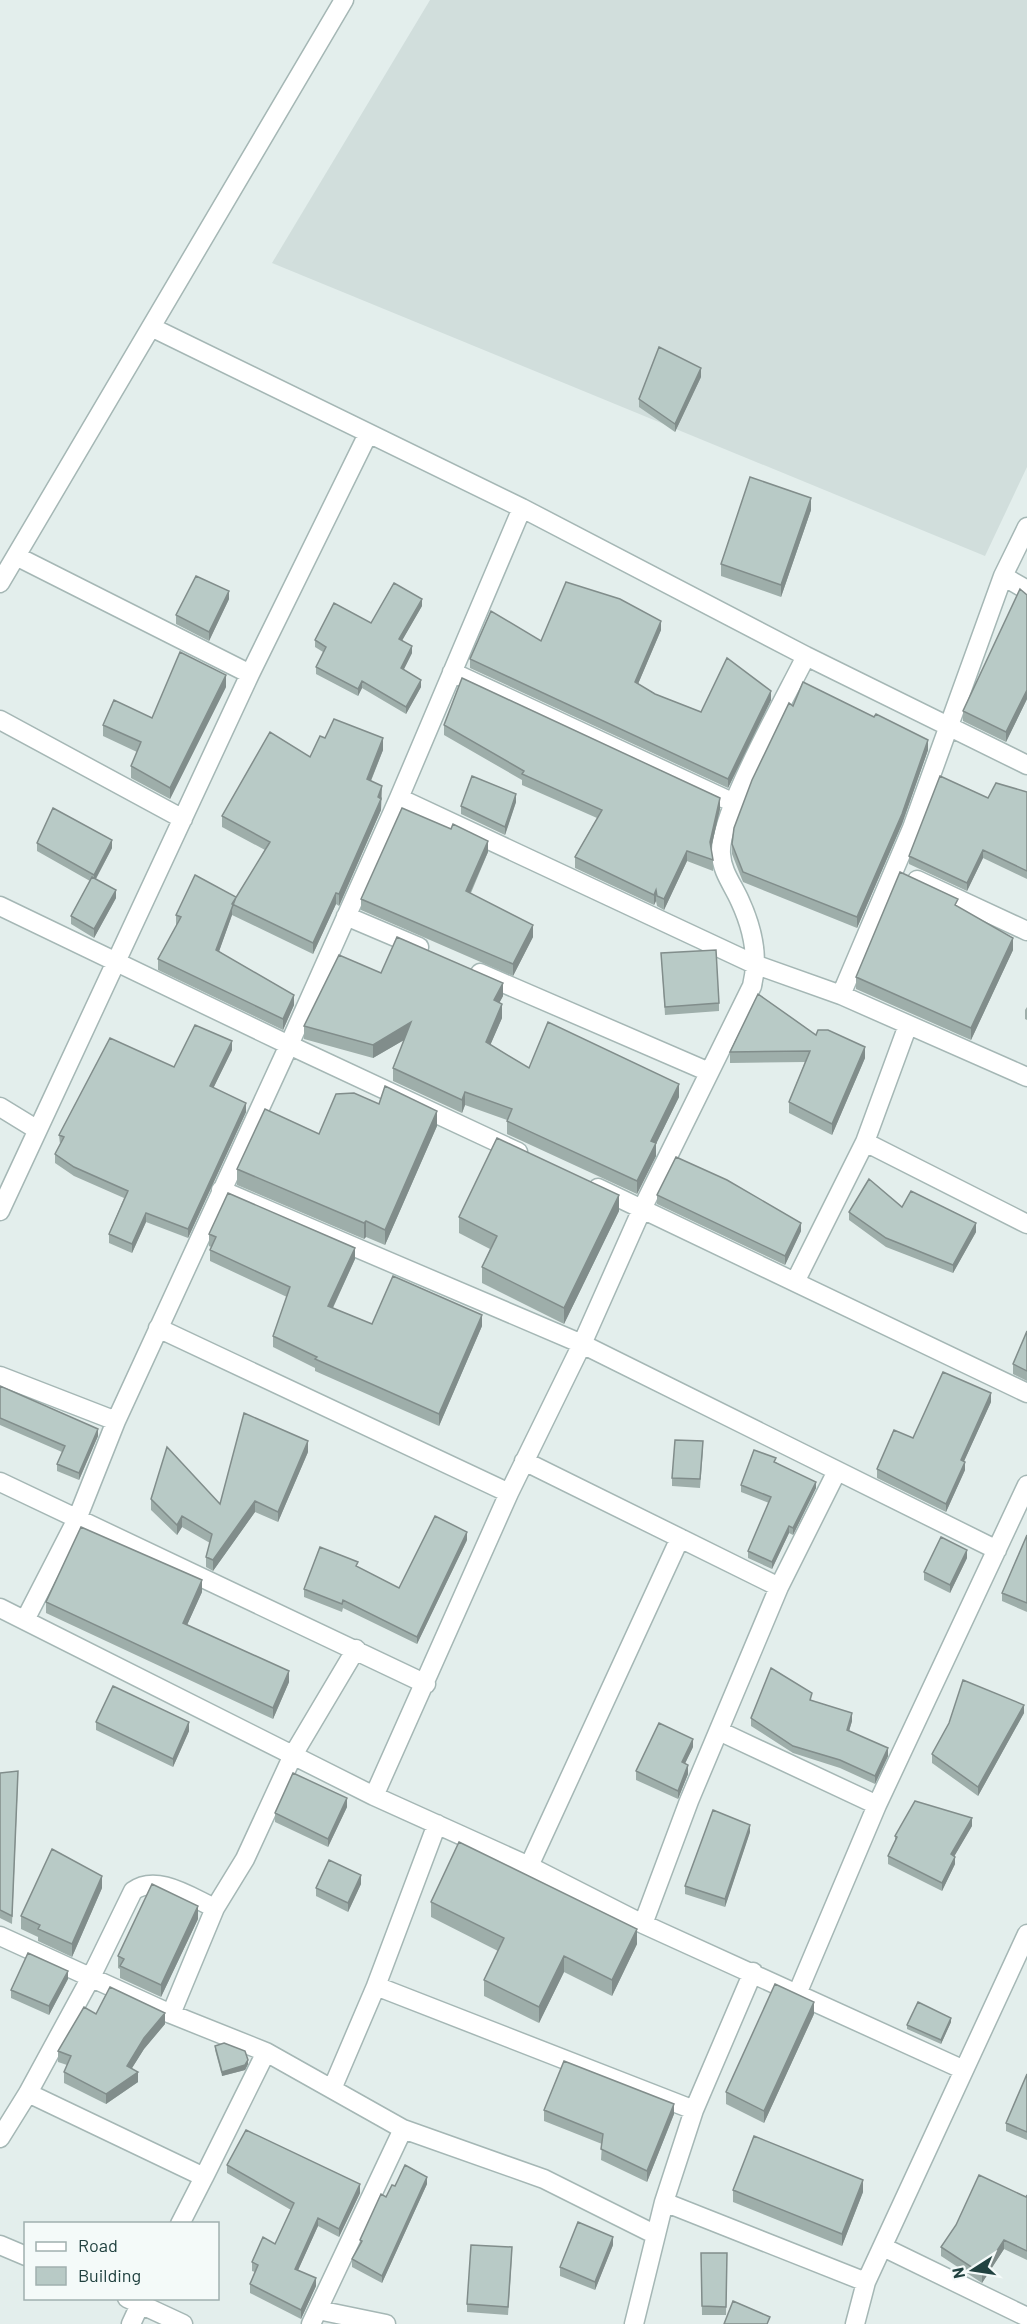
<svg xmlns="http://www.w3.org/2000/svg" width="1027" height="2324" viewBox="0 0 1027 2324" font-family="Barlow,sans-serif">
  <style>
    .built { fill: #d1dedc }
    .lines { fill: none; stroke-linecap: round; stroke-linejoin: round }
    .minor-casing { stroke: #a5b7b5; stroke-width: 21 }
    .minor { stroke: #fff; stroke-width: 18 }
    .wall { fill: #9eaeaa }
    .shaded-wall { fill: #818d8b }
    .building { fill: #b8cac6; stroke: #818d8b; stroke-width: 1.5 }
  </style>
  <rect width="100%" height="100%" fill="#e3eeec"/>
  <!-- built -->
  <path class="built" d="M430,0H1027V467L985,556L272,263Z"/>
  <g class="lines">
    <defs>
      <path id="minor" d="M151,327L522,508L806,656L1027,765
        M16,556L250,674
        M1003,576L1027,590
        M0,583L344,0
        M452,672L734,803
        M0,720L183,819
        M399,798L754,964L841,995L1027,1077
        M917,880L1027,931
        M0,906L289,1045L518,1152
        M346,916L419,947
        M480,973L709,1072
        M841,995L912,828L1003,576L1027,527
        M0,1107L36,1129
        M865,1142L1027,1224
        M598,1188L1027,1393
        M221,1190L582,1344L997,1550
        M0,1211L250,674L368,434
        M795,1282L865,1142L908,1025
        M158,1328L509,1493
        M0,1376L116,1421
        M524,1461L779,1587
        M0,1482L426,1684
        M0,1608L374,1796L529,1866L643,1924L964,2070
        M25,1620L77,1519L116,1421L289,1045L399,798L522,508
        M719,1731L877,1805
        M374,1796L509,1493L582,1344L642,1209L752,986C759,958 752,927 740,901C733,885 722,872 721,854C718,816 786,697 806,656
        M529,1866L680,1538
        M643,1924L689,1801L779,1587L837,1471
        M0,1936L171,2014L266,2052L403,2129L544,2179L656,2235
        M376,1986L437,1824
        M797,1994L877,1805L1027,1485
        M171,2014L215,1908
        M332,2089L376,1986L694,2110
        M28,2093L204,2177L180,2224
        M0,2138L28,2093L90,1979L133,1891C157,1873 192,1898 215,1908L245,1859L293,1755L356,1649
        M204,2177L266,2052
        M664,2202L866,2282
        M0,2245L26,2256
        M883,2247L1027,2317
        M127,2298L183,2324
        M318,2310L386,2324
        M131,2324L143,2298
        M311,2324L403,2129
        M634,2324L664,2202L694,2110L753,1972
        M855,2324L866,2282L1027,1934"/>
    </defs>
    <!-- minor casing -->
    <use href="#minor" class="minor-casing"/>
    <!-- minor -->
    <use href="#minor" class="minor"/>
  </g>
  <!-- wall -->
  <path class="wall" d="M701,377L675,432L639,407V399Z
    M811,510L781,597L721,576V564Z
    M1027,595V699L1006,742L963,721V711Z
    M229,599L209,641L176,624V615Z
    M422,606L402,640L412,653L404,669L421,687L406,714L362,688L358,696L316,674V667L323,652L315,647V640Z
    M661,630L638,684L655,694L701,712L771,700L728,788L470,668V659L541,641Z
    M226,687L170,799L131,778V766L137,752L103,736V725L152,718Z
    M793,706L928,750L902,824L857,928L743,882L732,854V844Z
    M444,725L720,809L711,848L713,860V871L687,861L664,910L657,906L656,901L654,905L575,868V857L597,818L522,785V780L444,735Z
    M325,738L383,750L371,781L382,798L381,800V810L339,906L336,904L313,954L232,915L219,951L294,1005L283,1030L158,970V959L176,926V915L236,899L265,850L222,827V816L310,757Z
    M1027,792V879L983,858L967,891L909,864V856L988,798Z
    M516,802L505,835L461,814V806Z
    M37,843L112,848L96,879L116,898L94,938L71,924V916L90,881L37,851Z
    M488,852L471,893L533,937L513,976L361,910V899Z
    M958,907L1013,950L971,1040L856,989V977Z
    M661,953L719,1003V1011L665,1015Z
    M381,973L503,996L499,1003L502,1018L490,1045L529,1068L679,1097L656,1144V1156L637,1194L507,1134V1120L465,1105L462,1113L393,1081V1068L404,1040L373,1058L304,1039V1026Z
    M1027,1007V1020L1025,1019V1010Z
    M816,1035L865,1058L832,1135L789,1113V1102L805,1062L730,1063V1052Z
    M232,1050L213,1088L246,1112L188,1238L146,1222L132,1253L109,1243V1234L124,1198L74,1176L55,1163V1154L60,1144L59,1135L174,1067Z
    M379,1104L437,1126L385,1245L366,1237L364,1239L237,1185V1169L319,1134Z
    M657,1195L801,1231L785,1265L657,1204Z
    M902,1207L976,1232L953,1273L886,1247L849,1220V1212Z
    M619,1211L564,1324L482,1283V1267L490,1249L459,1233V1217Z
    M209,1234L355,1259L333,1308L372,1324L482,1326L439,1426L315,1371V1368L273,1347V1336L287,1297L210,1261V1250L211,1247L209,1246Z
    M1027,1331V1381L1013,1374V1364Z
    M0,1386L98,1436L79,1480L57,1471V1464L62,1452L0,1425Z
    M991,1402L964,1461L965,1470L946,1512L877,1478V1469L913,1438Z
    M703,1450L700,1488L672,1486V1478Z
    M308,1452L278,1522L255,1512L213,1571L206,1567V1557L210,1543L182,1527L177,1535L151,1510V1499L220,1504Z
    M776,1462L816,1488L793,1535L789,1533L772,1569L748,1558V1551L769,1503L741,1492V1485Z
    M1027,1535V1612L1002,1601V1593Z
    M467,1540L417,1644L343,1608L342,1612L304,1597V1589L358,1567L399,1588Z
    M967,1558L950,1593L924,1580V1572Z
    M202,1592L187,1625L289,1682L273,1719L46,1613V1602Z
    M812,1700L852,1721L849,1731L888,1756L875,1784L840,1768L793,1753L751,1726V1718Z
    M1024,1713L978,1796L932,1763V1754L949,1723Z
    M96,1722L189,1731L173,1767L96,1730Z
    M693,1747L685,1763L688,1774L678,1799L636,1780V1771Z
    M0,1773L18,1780L12,1924L0,1918Z
    M347,1807L328,1847L275,1822V1813Z
    M972,1826L954,1856L955,1864L942,1891L888,1864V1856L895,1841V1836Z
    M750,1832L725,1907L685,1894V1886Z
    M361,1884L348,1912L316,1896V1888Z
    M102,1888L72,1957L38,1941V1937L21,1929V1916Z
    M431,1902L637,1944L612,1996L564,1972L539,2023L484,1996V1980L498,1951L431,1917Z
    M198,1919L161,1997L120,1978V1969L118,1968V1956Z
    M68,1979L49,2015L11,1998V1990Z
    M96,2014L165,2024L144,2049L132,2068L138,2082L106,2104L64,2083V2072L67,2065L58,2062V2051Z
    M814,2014L764,2123L726,2104V2092Z
    M951,2022L941,2044L907,2029V2025Z
    M215,2046L248,2064L245,2070L222,2076L215,2050Z
    M1027,2074V2140L1006,2131V2123Z
    M544,2110L674,2114L647,2182L601,2160L602,2144L544,2121Z
    M227,2165L360,2193L339,2237L318,2226L298,2270L316,2286L301,2319L250,2293V2284L255,2272L252,2271V2262L275,2244L291,2210L227,2173Z
    M427,2184L382,2283L352,2267V2259L360,2246V2240L386,2197L395,2186Z
    M733,2190L863,2192L842,2246L733,2202Z
    M1027,2195V2260L1004,2249L982,2283L941,2256V2247L1026,2197Z
    M613,2245L595,2290L560,2276V2267Z
    M701,2253H727L726,2315H702Z
    M512,2256L508,2315L467,2312V2304Z"/>
  <!-- shaded-wall -->
  <path class="shaded-wall" d="M701,368V377L675,432V424Z
    M811,498V510L781,597V585Z
    M229,591V599L209,641V632Z
    M422,599V606L399,646V639Z
    M661,621V630L635,691V682Z
    M412,646V653L401,675V668Z
    M226,675V687L170,799V788Z
    M421,680V687L406,714V707Z
    M362,681V688L358,696V689Z
    M1027,690V699L1006,742V732Z
    M771,691V700L728,788V779Z
    M383,738V750L367,790V779Z
    M928,740V750L902,824L857,928V917Z
    M382,786L381,810L339,906V894Z
    M516,794V802L505,835V827Z
    M720,798V809L710,853V842Z
    M112,840V848L94,882V875Z
    M488,841V852L466,902V891Z
    M983,850V858L967,891V883Z
    M687,851V861L664,910V899Z
    M116,890V898L94,938V929Z
    M656,890V901L654,905V895Z
    M336,893V904L313,954V943Z
    M232,905V915L216,960V950Z
    M533,925V937L513,976V964Z
    M1013,938V950L971,1040V1028Z
    M503,983V996L494,1013V1000Z
    M294,995V1005L283,1030V1019Z
    M502,1004V1018L486,1055V1042Z
    M411,1022V1036L373,1058V1045Z
    M232,1041V1050L210,1095V1086Z
    M865,1047V1058L832,1135V1124Z
    M679,1084V1097L656,1144V1156L637,1194V1181L651,1141Z
    M465,1092V1105L462,1113V1100Z
    M246,1103V1112L188,1238V1229Z
    M437,1111V1126L385,1245V1230Z
    M619,1195V1211L564,1324V1308Z
    M146,1213V1222L132,1253V1244Z
    M366,1221V1237L364,1239V1223Z
    M801,1223V1231L785,1265V1256Z
    M976,1223V1232L953,1273V1265Z
    M355,1248V1259L328,1318V1306Z
    M482,1315V1326L439,1426V1414Z
    M991,1393V1402L961,1468V1460Z
    M98,1429V1436L79,1480V1473Z
    M308,1441V1452L278,1522V1512Z
    M965,1462V1470L946,1512V1504Z
    M816,1482V1488L793,1535V1528Z
    M255,1501V1512L213,1571V1560Z
    M182,1516V1527L177,1535V1525Z
    M789,1526V1533L772,1569V1562Z
    M467,1532V1540L417,1644V1637Z
    M967,1550V1558L950,1593V1585Z
    M202,1580V1592L183,1634V1623Z
    M289,1671V1682L273,1719V1708Z
    M1024,1705V1713L978,1796V1787Z
    M852,1713V1721L847,1738V1730Z
    M189,1722V1731L173,1767V1759Z
    M693,1739V1747L682,1770V1762Z
    M888,1748V1756L875,1784V1776Z
    M688,1765V1774L678,1799V1791Z
    M347,1798V1807L328,1847V1839Z
    M972,1818V1826L951,1862V1854Z
    M750,1825V1832L725,1907V1899Z
    M955,1857V1864L942,1891V1883Z
    M361,1875V1884L348,1912V1903Z
    M102,1876V1888L72,1957V1944Z
    M198,1906V1919L161,1997V1985Z
    M637,1929V1944L612,1996V1980Z
    M564,1956V1972L539,2023V2007Z
    M68,1971V1979L49,2015V2006Z
    M814,2002V2014L764,2123V2111Z
    M165,2013V2024L144,2049L127,2076V2066L144,2038Z
    M951,2018V2022L941,2044V2040Z
    M248,2060V2064L245,2070L222,2076V2072Z
    M138,2072V2082L106,2104V2094Z
    M674,2104V2114L647,2182V2171Z
    M427,2177V2184L382,2283V2276Z
    M863,2180V2192L842,2246V2234Z
    M360,2184V2193L339,2237V2229Z
    M318,2218V2226L295,2277V2269Z
    M613,2237V2245L595,2290V2282Z
    M1004,2240V2249L982,2283V2274Z
    M316,2278V2286L301,2319V2310Z"/>
  <!-- building -->
  <path class="building" d="M659,347L701,368L675,424L639,399Z
    M750,477L811,498L781,585L721,564Z
    M196,576L229,591L209,632L176,615Z
    M566,582L620,599L661,621L635,682L655,694L701,712L727,658L771,691L728,779L470,659L491,611L541,641Z
    M394,583L422,599L399,639L412,646L401,668L421,680L406,707L362,681L358,689L316,667L326,647L315,640L334,603L371,623Z
    M1020,589L1027,595V690L1006,732L963,711Z
    M180,652L226,675L170,788L131,766L141,742L103,725L114,700L152,718Z
    M462,678L720,798L710,842L713,860L687,851L664,899L657,896L656,890L654,895L575,857L602,810L522,774L524,771L444,725Z
    M803,682L874,717L876,714L928,740L902,814L857,917L743,872L732,844L734,828L752,780L789,703L793,706Z
    M334,719L383,738L367,779L382,786L378,797L381,799L339,894L336,893L313,943L232,904L270,842L222,816L270,732L310,757L320,736L325,738Z
    M472,776L516,794L505,827L461,806Z
    M940,776L988,798L996,783L1027,792V871L983,850L967,883L909,856Z
    M53,808L112,840L94,875L37,843Z
    M402,808L451,829L453,824L488,841L466,891L533,925L513,964L361,899Z
    M900,872L958,899L955,905L1013,938L971,1028L856,977Z
    M195,875L236,897L216,950L294,995L283,1019L158,959L181,917L176,915Z
    M92,877L116,890L94,929L71,916Z
    M397,937L503,983L494,1000L502,1004L486,1042L529,1068L548,1022L679,1084L651,1141L656,1143L637,1181L507,1121L512,1109L465,1092L462,1100L393,1068L411,1022L373,1045L304,1026L339,955L381,973Z
    M716,950L719,1003L665,1007L661,953Z
    M758,994L816,1035L818,1030H828L865,1047L832,1124L789,1102L810,1051L730,1052Z
    M195,1025L232,1041L210,1086L246,1103L188,1229L146,1213L132,1244L109,1234L128,1191L74,1167L55,1154L64,1137L59,1135L110,1038L174,1067Z
    M385,1086L437,1111L385,1230L366,1221L364,1223L237,1169L265,1109L319,1134L336,1094L354,1093L379,1104Z
    M497,1138L619,1195L564,1308L482,1267L497,1236L459,1217Z
    M676,1157L727,1180L801,1223L785,1256L657,1195Z
    M869,1179L902,1207L911,1191L976,1223L953,1265L886,1238L849,1212Z
    M228,1193L355,1248L328,1306L372,1324L393,1276L482,1315L439,1414L315,1359L317,1357L273,1336L290,1287L210,1250L216,1237L209,1234Z
    M1027,1331V1371L1013,1364Z
    M943,1372L991,1393L961,1460L965,1462L946,1504L877,1469L894,1430L913,1438Z
    M0,1386L98,1429L79,1473L57,1464L65,1446L0,1418Z
    M244,1413L308,1441L278,1512L255,1501L213,1560L206,1557L212,1534L182,1516L177,1525L151,1499L167,1447L220,1504Z
    M675,1440L703,1441L700,1479L672,1478Z
    M754,1450L776,1458L774,1462L816,1482L793,1528L789,1526L772,1562L748,1551L771,1497L741,1485Z
    M435,1516L467,1532L417,1637L343,1600L342,1604L304,1589L320,1547L358,1562L356,1566L399,1588Z
    M81,1527L202,1580L183,1623L289,1671L273,1708L46,1602Z
    M1027,1535V1603L1002,1593Z
    M941,1537L967,1550L950,1585L924,1572Z
    M771,1668L812,1693L810,1700L852,1713L847,1730L888,1748L875,1776L840,1760L793,1746L751,1718Z
    M963,1680L1024,1705L978,1787L932,1754L949,1723Z
    M113,1686L189,1722L173,1759L96,1722Z
    M659,1723L693,1739L682,1762L688,1765L678,1791L636,1771Z
    M18,1771L12,1916L0,1910V1773Z
    M293,1773L347,1798L328,1839L275,1813Z
    M915,1801L972,1818L951,1854L955,1857L942,1883L888,1856L897,1837L895,1836Z
    M713,1810L750,1825L725,1899L685,1886Z
    M459,1842L637,1929L612,1980L564,1956L539,2007L484,1980L504,1938L431,1902Z
    M52,1849L102,1876L72,1944L38,1929L40,1925L21,1916Z
    M329,1860L361,1875L348,1903L316,1888Z
    M152,1884L198,1906L161,1985L120,1966L124,1959L118,1956Z
    M28,1953L68,1971L49,2006L11,1990Z
    M775,1984L814,2002L764,2111L726,2092Z
    M110,1987L165,2013L144,2038L127,2066L138,2072L106,2094L64,2072L71,2056L58,2051L84,2007L96,2014Z
    M918,2002L951,2018L941,2040L907,2025Z
    M224,2043L245,2051L248,2060L245,2065L222,2072L215,2046Z
    M564,2061L674,2104L647,2171L601,2149L603,2134L544,2110Z
    M1027,2074V2132L1006,2123Z
    M246,2130L360,2184L339,2229L318,2218L295,2269L316,2278L301,2310L250,2284L258,2265L252,2262L263,2237L275,2244L294,2203L227,2165Z
    M754,2136L863,2180L842,2234L733,2190Z
    M405,2165L427,2177L382,2276L352,2259L362,2241L360,2240L381,2194L386,2197L392,2185L395,2186Z
    M979,2175L1026,2197L1027,2195V2251L1004,2240L982,2274L941,2247L956,2225Z
    M578,2222L613,2237L595,2282L560,2267Z
    M471,2245L512,2247L508,2307L467,2304Z
    M701,2253H727L726,2307L702,2306Z
    M733,2301L770,2317L767,2324H724Z"/>
  <!-- legend -->
  <rect x="24" y="2222" width="195" height="78" fill="#f4faf9" stroke="#a0b0af" stroke-width="1.5"/>
  <rect x="36" y="2242" width="30" height="9" fill="#ffffff" stroke="#a0b0af" stroke-width="1.5"/>
  <text x="78" y="2252" font-size="18" fill="#214240">Road</text>
  <rect x="36" y="2267" width="30" height="18" fill="#b8cac6" stroke="#a0b0af" stroke-width="1.5"/>
  <text x="78" y="2282" font-size="18" fill="#214240">Building</text>
  <!-- north arrow -->
  <g transform="translate(973 2270) rotate(258)" stroke="#f4faf9" stroke-width="4.5" paint-order="stroke">
  <path d="M0-4.5L10 22L0 15L-10 22Z" fill="#214240"/>
  <text y="-9" font-size="16" font-weight="bold" text-anchor="middle" fill="#214240">N</text>
  </g>
</svg>
